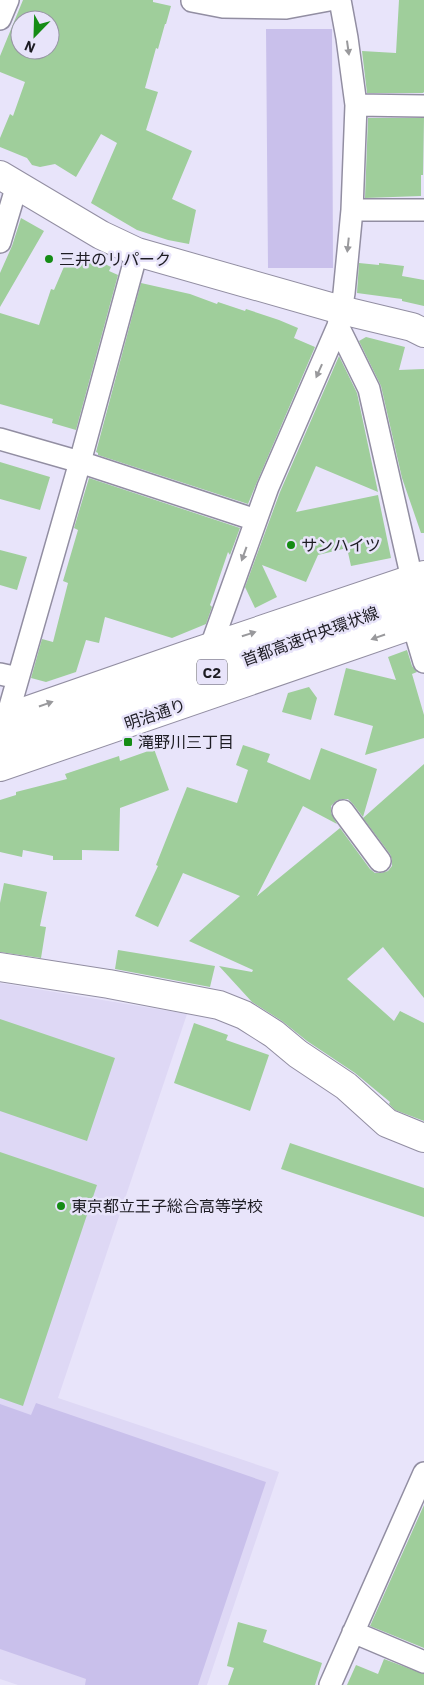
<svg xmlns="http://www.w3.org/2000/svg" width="424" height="1685" viewBox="0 0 424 1685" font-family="'IBM Plex Sans','Noto Sans JP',sans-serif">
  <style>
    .built { fill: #ded8f5 }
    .grass { fill: #c9c0eb }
    .building { fill: #9fce9b; fill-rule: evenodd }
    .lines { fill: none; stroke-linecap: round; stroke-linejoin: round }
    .street-casing { stroke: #928ea2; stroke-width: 24 }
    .secondary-casing { stroke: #928ea2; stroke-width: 30 }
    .highway-casing { stroke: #928ea2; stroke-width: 30 }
    .street { stroke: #fff; stroke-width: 21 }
    .secondary { stroke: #fff; stroke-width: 28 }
    .highway { stroke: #fff; stroke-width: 28 }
    .oneway { fill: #99999c }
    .poi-dot { fill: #158c15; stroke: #e8e4fa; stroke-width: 2 }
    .labels { text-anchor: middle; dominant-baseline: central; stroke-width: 5; stroke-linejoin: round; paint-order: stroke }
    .shield { fill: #e8e4fa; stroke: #5a5864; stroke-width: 1 }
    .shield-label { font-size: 15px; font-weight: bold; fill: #1d1c23 }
    .poi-label { font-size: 16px; fill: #1d1c23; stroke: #e8e4fa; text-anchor: start }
    .street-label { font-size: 16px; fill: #1d1c23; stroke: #e8e4fa }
  </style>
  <rect width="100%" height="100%" fill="#e8e4fa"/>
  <!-- built -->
  <path class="built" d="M0,983L187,1014L58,1398L279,1472L207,1685H18L0,1679Z"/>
  <!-- grass -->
  <path class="grass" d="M266,29H332L333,268H268Z
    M36,1403L266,1482L198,1685H85L86,1679L0,1649V1404L31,1415Z"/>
  <!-- building -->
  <path class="building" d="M23,0H153V2L171,6L166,24H165L158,49L156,48L145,88L158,92L146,130L192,151L172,199L196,210L189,244L168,240L137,230L91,203L117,143L101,134L76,177L55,164L40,167L32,165L27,158L0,147V138L10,114L13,116L25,82L0,72V56ZM20,20H50V50H20Z
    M399,0H424V92L423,93H367L362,51L396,53Z
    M368,118H424L423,175H421V196L365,198Z
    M21,218L44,231L0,307V273L12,246Z
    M76,254L90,260L91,257L111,267L109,271L118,275L76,430L52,423L53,419L0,404V313L39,325L51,289L54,290L66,262L72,264Z
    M359,263L379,265V263L404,266L402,276L424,280V306L402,301V299L357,293Z
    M141,283L190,294L217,304L218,302L245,311L246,309L279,320L298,328L294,338L315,347L257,482L248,504L98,455V453L96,452Z
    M366,337L405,347L399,370L424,369V533H421L402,478L381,386L359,341Z
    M339,356L357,393L378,492L316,466L296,512L378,495L391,558L351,566L347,548L318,555L306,582L262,565L277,597L255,608L245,587L280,492Z
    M0,462L50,477L40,510L0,499Z
    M89,478L240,528L230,555L228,552L210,605L212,607L206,624L172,638L105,617L99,643L86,640L76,672L46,682L31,678L42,639L53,642L68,583L63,581L78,530L74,528Z
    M0,550L27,557L17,590L0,585Z
    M407,650L412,666L417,672L412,674L424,715V738L365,755L373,726L334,715L346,668L396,680L388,657Z
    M309,687L317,698L311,720L282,712L288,693Z
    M243,745L270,754L267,762L310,780L321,748L377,769L363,817L353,804L348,799H342L336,801L331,806V813L337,824L303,806L257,896L340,828L370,869L375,873H381L388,871L392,866V860L390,854L363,818L424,764V998L383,947L347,979L394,1021L400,1011L424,1023V1121L395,1110L389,1104L390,1102L355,1073L307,1041L282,1021L252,1002L219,966L252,972L253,970L189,941L240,896L183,873L158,927L135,916L158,866L156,865L187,787L237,803L248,770L236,765Z
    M154,749L169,790L120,808L119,851L82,850V860H53V856L23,850L22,857L0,852V800L16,795V792L67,779L65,774L119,756L120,761Z
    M4,883L47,892L40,926L46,927L41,958L0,952V903Z
    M118,950L215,966L210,987L115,969Z
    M0,1019L115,1058L87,1141L0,1111Z
    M194,1023L228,1035L226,1040L269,1055L250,1111L174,1083Z
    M290,1143L424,1188V1217L281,1169Z
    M0,1152L97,1185L23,1406L0,1398Z
    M424,1505V1648L370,1626Z
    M238,1622L267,1630L263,1642L322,1663L315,1685H228L234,1668L227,1666Z
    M384,1659L424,1674V1685H347L356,1665L378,1674Z"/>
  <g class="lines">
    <defs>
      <path id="street" d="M340,0L347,38L356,105L352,210L344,293L338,326L369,389L412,579
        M192,1L223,7L286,8L329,0
        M0,19L8,0
        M356,105L424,106
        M352,210H424
        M0,242L17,185
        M0,439L80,462L256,520
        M413,625L424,662
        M211,646L268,487L338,326
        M0,674L18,678
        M7,717L80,462L137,252
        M343,811L380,861
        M353,1632L424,1662
        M330,1685L424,1473"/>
      <path id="secondary" d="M0,175L101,235L137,252L341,310L412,327L424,333
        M0,967L109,984L219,1005L244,1015L274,1034L298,1054L346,1086L387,1123L424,1138"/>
      <path id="highway" d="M0,720L190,654L424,575
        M0,747L380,611L424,599
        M0,767L424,621"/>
    </defs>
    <!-- street casing -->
    <use href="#street" class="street-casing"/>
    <!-- secondary casing -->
    <use href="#secondary" class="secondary-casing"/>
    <!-- highway casing -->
    <use href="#highway" class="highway-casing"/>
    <!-- street -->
    <use href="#street" class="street"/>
    <!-- secondary -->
    <use href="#secondary" class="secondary"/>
    <!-- highway -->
    <use href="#highway" class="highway"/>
  </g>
  <!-- one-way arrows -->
  <defs><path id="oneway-solid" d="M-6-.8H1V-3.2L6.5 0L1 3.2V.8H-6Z" transform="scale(1.25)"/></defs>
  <g class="oneway">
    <use href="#oneway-solid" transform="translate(348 48) rotate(82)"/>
    <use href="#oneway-solid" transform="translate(348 245) rotate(96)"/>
    <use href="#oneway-solid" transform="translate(319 371) rotate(114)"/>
    <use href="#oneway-solid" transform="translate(244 554) rotate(110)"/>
    <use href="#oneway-solid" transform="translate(249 634) rotate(-18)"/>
    <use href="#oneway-solid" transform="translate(378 637) rotate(161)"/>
    <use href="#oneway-solid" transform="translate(46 704) rotate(-19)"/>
  </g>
  <!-- markers -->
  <g class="poi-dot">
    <circle cx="49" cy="259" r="5"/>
    <circle cx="291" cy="545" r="5"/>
    <rect x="123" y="737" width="10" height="10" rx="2.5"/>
    <circle cx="61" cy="1206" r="5"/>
  </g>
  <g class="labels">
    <!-- shield labels -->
    <rect class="shield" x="197" y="659.5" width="30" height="25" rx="4"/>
    <g class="shield-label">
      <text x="212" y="672">C2</text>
    </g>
    <!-- poi labels -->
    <g class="poi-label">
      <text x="59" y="259">三井のリパーク</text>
      <text x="301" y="545">サンハイツ</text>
      <text x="138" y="742">滝野川三丁目</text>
      <text x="71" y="1206">東京都立王子総合高等学校</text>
    </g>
    <!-- street labels -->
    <g class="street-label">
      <text transform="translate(310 636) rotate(-20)">首都高速中央環状線</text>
      <text transform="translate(155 714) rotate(-19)">明治通り</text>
    </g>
  </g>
  <!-- north arrow -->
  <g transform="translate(35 35) rotate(203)"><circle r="24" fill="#e8e4fa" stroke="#9794a4"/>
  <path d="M0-4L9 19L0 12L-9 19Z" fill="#158c15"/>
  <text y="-8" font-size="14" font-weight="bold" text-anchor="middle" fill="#1d1c23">N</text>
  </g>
</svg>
